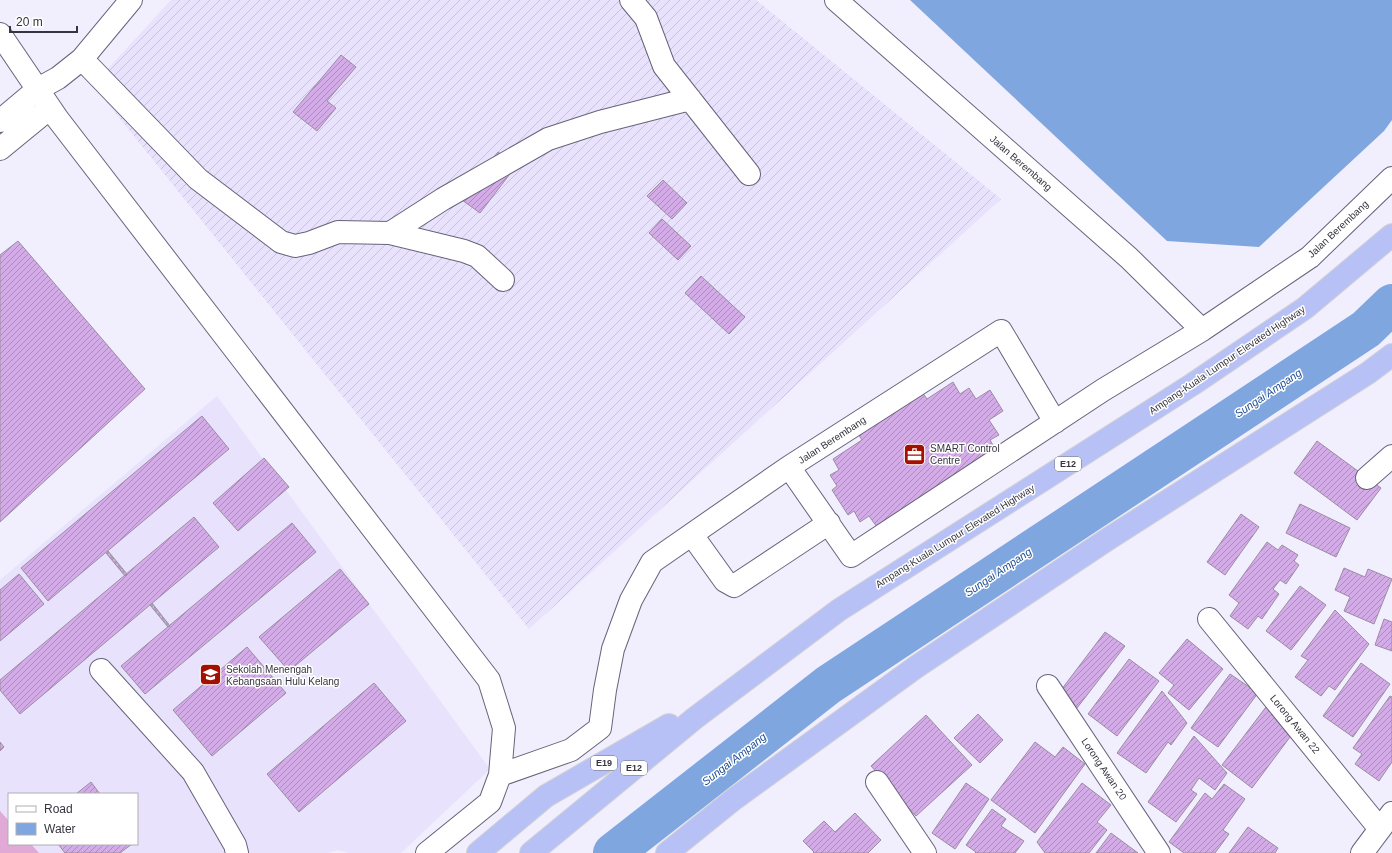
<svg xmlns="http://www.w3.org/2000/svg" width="1392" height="853" viewBox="0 0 1392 853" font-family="Arial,sans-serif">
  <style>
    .built { fill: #e8e2fd; fill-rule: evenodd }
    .industrial { fill: url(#industrial-furrows) }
    .grass { fill: #e1a9d5 }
    .water { fill: #80a6df }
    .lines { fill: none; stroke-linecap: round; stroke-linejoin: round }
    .river { stroke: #80a6df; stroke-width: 40 }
    .building { fill: url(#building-hatch); stroke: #9b8da2 }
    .minor-casing { stroke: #686379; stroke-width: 24 }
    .highway-casing { stroke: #d3d2d5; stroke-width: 24 }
    .path { stroke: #a3a1ae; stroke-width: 2.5; stroke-dasharray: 3 3; stroke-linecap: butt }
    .minor { stroke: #fff; stroke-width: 22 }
    .highway { stroke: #b8c1f5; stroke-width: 22 }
    .labels { text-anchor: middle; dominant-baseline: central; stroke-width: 3; stroke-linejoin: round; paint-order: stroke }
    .shield { fill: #fff; stroke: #727178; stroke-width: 1 }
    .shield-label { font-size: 9px; font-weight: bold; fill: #36343e }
    .street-label { font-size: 10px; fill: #36343e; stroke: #fff }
    .poi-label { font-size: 10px; fill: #36343e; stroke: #fff; text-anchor: start }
    .water-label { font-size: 11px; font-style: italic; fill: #204f93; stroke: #fff }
  </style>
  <defs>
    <pattern id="industrial-furrows" width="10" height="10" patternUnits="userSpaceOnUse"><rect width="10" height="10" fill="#e8e2fd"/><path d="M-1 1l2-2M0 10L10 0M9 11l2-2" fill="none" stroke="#c8c2da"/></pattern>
    <pattern id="building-hatch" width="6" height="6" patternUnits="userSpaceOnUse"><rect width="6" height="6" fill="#d3abe6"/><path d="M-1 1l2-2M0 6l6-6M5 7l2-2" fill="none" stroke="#ac8cbc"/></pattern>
  </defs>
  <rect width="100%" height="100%" fill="#f1eefe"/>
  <!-- built -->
  <path class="built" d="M217,396L490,769L401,853H349L338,850L327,853H0V580ZM9,794H137V844H9Z"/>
  <!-- industrial -->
  <path class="industrial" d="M171,0H756L1001,199L529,629L93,85Z"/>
  <!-- grass -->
  <path class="grass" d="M0,811L9,821V844H31L39,853H0Z"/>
  <!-- water -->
  <path class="water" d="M910,0H1392V120L1384,131L1259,247L1167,241Z"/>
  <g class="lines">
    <!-- river -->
    <path class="river" d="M613,853L828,685L1366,329L1392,304"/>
  </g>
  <!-- building -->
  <path class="building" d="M341,55L356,67L327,101L336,108L317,131L293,112Z
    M498,152L516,166L480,213L462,200Z
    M663,180L687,203L672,219L647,196Z
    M662,219L691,246L678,260L649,233Z
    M18,241L145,389L0,522V255Z
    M701,276L745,317L729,334L685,293Z
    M953,382L960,394L969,388L976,399L990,390L1003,411L989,420L999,435L990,440L996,450L877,527L869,516L860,522L854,511L848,515L832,490L837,486L830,475L839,470L833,459L862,440L858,434L922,392L927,399Z
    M202,416L229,449L48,601L21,568Z
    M1317,441L1381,488L1357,520L1294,473Z
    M264,458L289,487L238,531L213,503Z
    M1300,504L1350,528L1336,557L1286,533Z
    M1241,514L1259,527L1225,575L1207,562Z
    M194,517L219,547L20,714L0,690V680Z
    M292,523L316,552L145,694L121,666Z
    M1267,542L1278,550L1282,545L1298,555L1294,561L1299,565L1286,584L1280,580L1273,589L1279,594L1262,619L1258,616L1248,629L1230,616L1239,603L1229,595Z
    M108,551L127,574L125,576L106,553Z
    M1344,568L1365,577L1368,569L1392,579L1374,624L1344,611L1350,597L1335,590Z
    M340,569L369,604L289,671L259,637Z
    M19,574L44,604L0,641V590Z
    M1300,586L1326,605L1291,650L1266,631Z
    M152,603L170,626L168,627L150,605Z
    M1335,610L1369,644L1335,690L1329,686L1321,696L1295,677L1308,660L1301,656Z
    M1384,619L1392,622V651L1375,645Z
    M1105,632L1125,646L1077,708L1058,694Z
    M1187,639L1223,669L1189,710L1168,693L1174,685L1159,673Z
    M247,647L286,693L212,756L173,710Z
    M1129,659L1159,681L1117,736L1088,714Z
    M1361,663L1390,684L1353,737L1323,716Z
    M1230,674L1258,693L1218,747L1191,728Z
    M374,683L406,721L299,812L267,774Z
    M1162,691L1187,723L1171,745L1168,742L1146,773L1117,753Z
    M1390,696L1392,697V762L1379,781L1355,764L1362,754L1353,748Z
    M1266,707L1296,729L1252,788L1222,765Z
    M978,714L1003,740L980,763L954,738Z
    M926,715L972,765L916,816L871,766Z
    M1194,736L1227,773L1215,790L1199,778L1191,790L1197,794L1176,822L1148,802Z
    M0,742L4,747L0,751Z
    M1035,742L1055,757L1063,747L1085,764L1035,833L991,800Z
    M91,782L100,794H76Z
    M966,783L989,799L955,849L932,833Z
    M1082,783L1111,805L1097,822L1107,830L1089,853H1045L1037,842Z
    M1224,784L1245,799L1223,830L1229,834L1215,853H1184L1169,842L1205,793L1212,799Z
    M992,809L1006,819L1001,826L1024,841L1015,853H975L976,852L966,845Z
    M855,813L881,840L868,853H813L814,852L803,841L824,821L835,832Z
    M1248,827L1278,848L1275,853H1229Z
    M1111,833L1138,853H1096Z
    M58,844H132L120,853H65Z"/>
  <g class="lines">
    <defs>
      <path id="minor" d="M631,0L646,18L664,66L749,174
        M836,0L1129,258L1202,330
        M0,34L57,118L489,680L504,728L500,775L490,802L427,853
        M82,59L198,179L281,242L295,246L309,243L338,232L390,233L464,251L477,256L503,280
        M0,121L38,89L58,78L82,59L131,0
        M0,149L50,108
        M390,233L443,199L548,139L600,122L690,99
        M1055,422L1001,331L789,467L851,556L1103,390L1202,330L1310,257L1392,178
        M1367,478L1392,456
        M692,535L725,581L734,586L829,523
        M1209,619L1380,829
        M101,670L193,772L235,845L237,853
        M1048,686L1159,853
        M500,775L571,750L600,728L605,690L613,649L631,600L652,562L789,467
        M877,782L925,853
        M1362,853L1392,813"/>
      <path id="highway" d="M478,853L546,796L669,725
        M531,853L695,718L839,610L1193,384L1305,308L1392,235
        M667,853L734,799L916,667L1108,539L1368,373L1392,355"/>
    </defs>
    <!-- minor casing -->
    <use href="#minor" class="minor-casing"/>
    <!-- highway casing -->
    <use href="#highway" class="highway-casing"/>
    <!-- path -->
    <path class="path" d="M107,552L126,575
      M151,604L169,626"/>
    <!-- minor -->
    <use href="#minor" class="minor"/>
    <!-- highway -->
    <use href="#highway" class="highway"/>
  </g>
  <!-- icons -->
  <defs>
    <symbol id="office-square" viewBox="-11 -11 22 22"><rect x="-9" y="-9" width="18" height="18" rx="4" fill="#a30f00" stroke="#fff"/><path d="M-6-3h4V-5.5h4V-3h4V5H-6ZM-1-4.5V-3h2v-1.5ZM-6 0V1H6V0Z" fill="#fff"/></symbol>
    <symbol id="school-square" viewBox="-11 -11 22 22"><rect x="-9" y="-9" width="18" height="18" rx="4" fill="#a30f00" stroke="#fff"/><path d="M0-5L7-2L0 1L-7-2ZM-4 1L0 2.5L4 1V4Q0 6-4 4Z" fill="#fff"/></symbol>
  </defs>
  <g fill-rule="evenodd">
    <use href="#office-square" x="902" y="442" width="25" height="25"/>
    <use href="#school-square" x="198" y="662" width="25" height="25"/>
  </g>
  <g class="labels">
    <!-- shield labels -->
    <g class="shield">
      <rect x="1055" y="457" width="26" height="14" rx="3"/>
      <rect x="591" y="756" width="26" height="14" rx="3"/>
      <rect x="621" y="761" width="26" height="14" rx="3"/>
    </g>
    <g class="shield-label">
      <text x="1068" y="464">E12</text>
      <text x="604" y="763">E19</text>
      <text x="634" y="768">E12</text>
    </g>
    <!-- street labels -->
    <g class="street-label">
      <text transform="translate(1021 163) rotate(41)">Jalan Berembang</text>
      <text transform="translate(1338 229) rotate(-43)">Jalan Berembang</text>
      <text transform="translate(1227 360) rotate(-34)">Ampang-Kuala Lumpur Elevated Highway</text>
      <text transform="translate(832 440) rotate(-33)">Jalan Berembang</text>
      <text transform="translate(955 536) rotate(-32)">Ampang-Kuala Lumpur Elevated Highway</text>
      <text transform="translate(1295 724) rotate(51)">Lorong Awan 22</text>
      <text transform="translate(1104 769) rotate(56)">Lorong Awan 20</text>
    </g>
    <!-- poi labels -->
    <g class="poi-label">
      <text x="930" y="448">SMART Control<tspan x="930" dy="12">Centre</tspan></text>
      <text x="226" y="669">Sekolah Menengah<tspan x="226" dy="12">Kebangsaan Hulu Kelang</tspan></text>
    </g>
    <!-- water labels -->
    <g class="water-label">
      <text transform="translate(1268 393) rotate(-34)">Sungai Ampang</text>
      <text transform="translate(998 572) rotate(-34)">Sungai Ampang</text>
      <text transform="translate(734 759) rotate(-38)">Sungai Ampang</text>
    </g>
  </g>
  <!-- legend -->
  <rect x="8" y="793" width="130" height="52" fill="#ffffff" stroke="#afaeb2"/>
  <rect x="16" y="806" width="20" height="6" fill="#ffffff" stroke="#afaeb2"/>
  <text x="44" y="813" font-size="12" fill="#36343e">Road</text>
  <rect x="16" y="823" width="20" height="12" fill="#80a6df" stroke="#afaeb2"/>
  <text x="44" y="833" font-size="12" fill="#36343e">Water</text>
  <!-- scale -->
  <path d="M10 26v6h67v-6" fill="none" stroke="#36343e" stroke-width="2"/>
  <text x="16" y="26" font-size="12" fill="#36343e" stroke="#ffffff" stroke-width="3" paint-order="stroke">20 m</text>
</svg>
